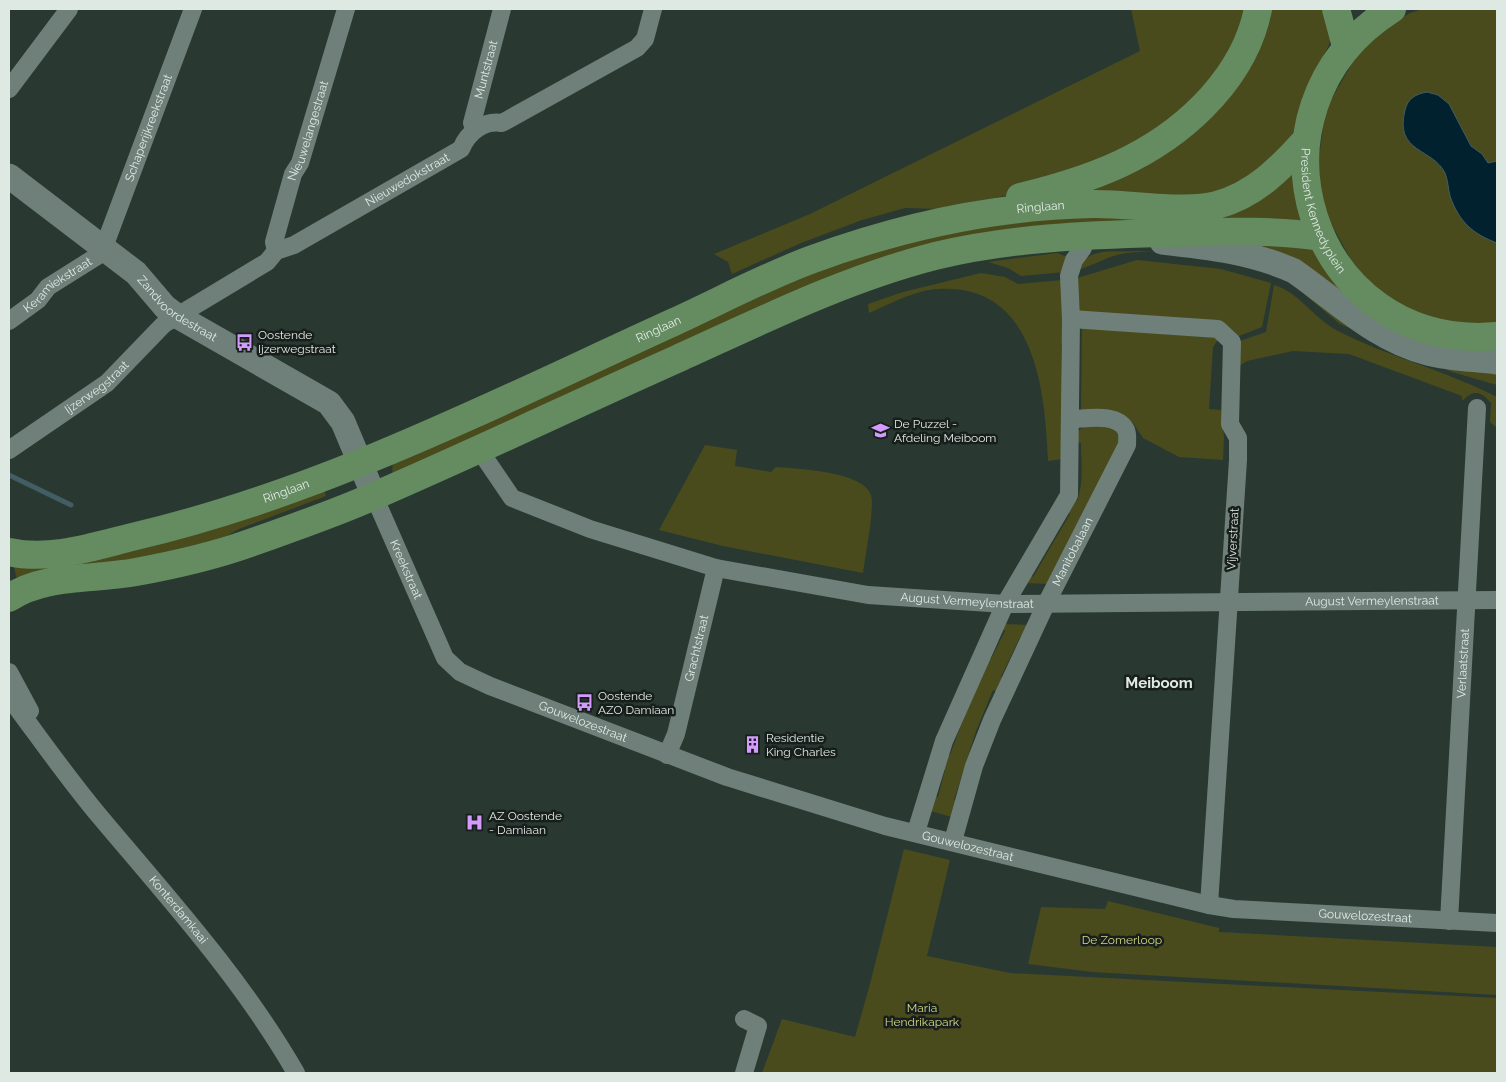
<svg xmlns="http://www.w3.org/2000/svg" width="1506" height="1082" viewBox="0 0 1506 1082" font-family="Raleway,sans-serif">
  <style>
    .green { fill: #494b1d }
    .water { fill: #00212d; stroke: #435d64 }
    .lines { fill: none; stroke-linecap: round; stroke-linejoin: round }
    .stream { stroke: #435d64; stroke-width: 5 }
    .street { stroke: #6e8079; stroke-width: 18 }
    .secondary { stroke: #6e8079; stroke-width: 25 }
    .primary { stroke: #648c60; stroke-width: 28 }
    .labels { text-anchor: middle; dominant-baseline: central; stroke-width: 5; stroke-linejoin: round; paint-order: stroke }
    .street-label { font-size: 12px; fill: #dfe9e4; stroke: #171e1b }
    .poi-label { font-size: 12px; fill: #dfe9e4; stroke: #171e1b; text-anchor: start }
    .park-label { font-size: 12px; fill: #d3d884; stroke: #171e1b }
    .quarter-label { font-size: 15px; font-weight: bold; fill: #dfe9e4; stroke: #171e1b }
  </style>
  <rect width="100%" height="100%" fill="#293932"/>
  <!-- green -->
  <path class="green" d="M1131,9H1252L1236,54L1153,139L1030,191L939,209L905,208L862,220L801,243L732,274L728,262L714,254L810,214L1140,51Z
    M1265,9H1327L1332,32L1329,45L1309,84L1291,138L1278,160L1228,195L1091,198L1090,184L1160,152Z
    M1423,9H1497V325L1438,320L1407,308L1378,290L1355,267L1323,209L1317,176L1325,110L1358,53L1382,30L1410,13Z
    M1293,169L1296,197L1304,225L943,244L392,476L393,459L832,263L901,241L1028,217L1177,216Z
    M1244,241L1299,243L1313,250L1330,276L1432,349Z
    M1135,251L1214,254L1269,274C1226,262 1166,246 1121,254C1106,257 1090,267 1074,271C1091,247 1107,252 1135,251Z
    M1057,253L1070,258L1065,272L1021,276L1008,268L988,262Z
    M1137,260L1221,269L1271,283L1262,327L1234,338L1218,340L1213,347L1209,409L1221,410L1224,437L1223,460L1179,457L1143,438L1133,423L1121,414L1081,411L1082,315L1078,312L1074,279Z
    M981,273L1005,277L1018,284L1062,280L1064,344H1061L1063,459L1048,461C1045,389 1035,283 938,289C915,290 890,304 869,313L868,304L903,292Z
    M1274,285C1299,292 1313,318 1338,331C1389,357 1447,371 1497,397V428L1490,422L1491,403C1481,391 1474,389 1462,401V396L1349,354L1293,351L1247,361L1236,368L1234,343L1266,332Z
    M1304,294L1497,370V385L1452,372L1340,324Z
    M1085,424L1112,426L1121,438L1049,584L1023,583L1029,575L1033,577L1070,514L1067,512L1073,500L1077,501C1084,483 1081,462 1081,443L1076,442L1078,432Z
    M705,445L737,450L735,466L771,472L776,467C798,469 871,471 872,500C872,524 866,550 863,573L723,546L659,530Z
    M324,489L326,496L239,529L208,546L18,584L13,563Z
    M1002,624L1031,625L1025,639L1020,637L1001,677L1005,679L999,693L993,690L976,731L954,800L959,802L955,818L927,810L932,796L938,797L945,770L940,768L945,753L950,755L965,714L984,673L980,671L986,657L991,659L1005,631L1000,628Z
    M904,849L950,860L927,956L1010,973L1497,998V1073H762L782,1019L855,1037L870,984Z
    M1108,901L1219,928V932L1497,947V995L1092,972L1028,964L1041,907L1105,909Z"/>
  <!-- water -->
  <path class="water" d="M1427,92L1438,95L1449,104L1471,146L1482,154L1488,163L1497,161V243C1473,234 1459,222 1450,196C1448,188 1448,180 1445,173C1433,148 1394,153 1405,110C1408,98 1416,94 1427,92Z"/>
  <g class="lines">
    <!-- stream -->
    <path class="stream" d="M9,475L71,505"/>
    <!-- street -->
    <g class="street">
      <path d="M9,89L69,9"/>
      <path id="s1" d="M475,129L472,123L502,9"/>
      <path id="s2" d="M276,251L274,242L293,174L300,163L346,9"/>
      <path d="M1071,319L1218,329L1232,342L1230,424L1238,438V460L1209,905"/>
      <path id="s3" d="M9,321L38,300L48,287L99,255L104,247L193,9"/>
      <path id="s4" d="M478,448L512,498L590,529L716,568L868,595L1005,604L1497,600"/>
      <path id="s5" d="M9,450L107,383L164,324L267,262L276,251L294,245L461,149C468,132 484,120 502,123L637,48L645,39L653,9"/>
      <path id="s6" d="M374,496L445,658L460,672L490,686L727,777L885,826L1209,905L1234,909L1497,923"/>
      <path d="M9,672L30,711"/>
      <path id="s7" d="M9,697C39,737 68,779 101,818C170,900 242,979 296,1073"/>
      <path id="s8" d="M667,755L676,734L716,568"/>
      <path d="M916,832L944,741L1005,604L1069,495L1071,319L1069,276L1074,260L1083,248L1085,235"/>
      <path id="s9" d="M953,841L974,766L992,720L1046,604L1127,445C1127,441 1128,434 1126,430C1117,412 1086,419 1071,419"/>
      <path id="s10" d="M1449,921L1477,408"/>
      <path d="M744,1073L758,1026L744,1019"/>
    </g>
    <!-- secondary -->
    <g class="secondary">
      <path id="s11" d="M9,176L136,273L165,307L177,316L329,403L343,422L374,496"/>
      <path d="M1162,242C1208,247 1252,252 1294,271C1337,301 1376,340 1428,353C1451,359 1474,359 1497,362"/>
    </g>
    <!-- primary -->
    <g class="primary">
      <path d="M1336,9L1346,46"/>
      <path id="s12" d="M1392,9C1232,110 1309,353 1497,336"/>
      <path d="M1020,197C1057,188 1098,176 1132,158C1190,128 1245,75 1258,9"/>
      <path id="s13" d="M9,552C50,561 92,547 132,537C322,493 498,402 674,322C720,301 766,276 813,259C903,226 996,206 1092,204C1127,203 1185,214 1217,205C1254,195 1280,169 1305,141"/>
      <path d="M9,598C44,574 95,580 136,572C174,565 214,556 250,543C292,528 334,514 374,496C476,452 576,404 677,359C761,321 845,279 935,256C1009,238 1086,235 1162,233C1215,232 1269,229 1321,237"/>
    </g>
  </g>
  <!-- icons -->
  <defs>
    <symbol id="bus-bare" viewBox="-9 -9 18 18"><path d="M-5-6H5V4H4V6H2V4H-2V6H-4V4H-5ZM-3.5-4V0h7V-4ZM-3.5 1.2v1.5H-2V1.2ZM2 1.2v1.5H3.5V1.2Z" fill="#d39cfc" stroke="#171e1b" stroke-width="2.5" paint-order="stroke"/></symbol>
    <symbol id="school-bare" viewBox="-9 -9 18 18"><path d="M0-5L7-2L0 1L-7-2ZM-4 1L0 2.5L4 1V4Q0 6-4 4Z" fill="#d39cfc" stroke="#171e1b" stroke-width="2.5" paint-order="stroke"/></symbol>
    <symbol id="building-bare" viewBox="-9 -9 18 18"><path d="M-4-6H4V6H1V3H-1V6H-4ZM-2.5-4.3h1.7v1.8h-1.7ZM.8-4.3h1.7v1.8H.8ZM-2.5-1h1.7V.8h-1.7ZM.8-1h1.7V.8H.8Z" fill="#d39cfc" stroke="#171e1b" stroke-width="2.5" paint-order="stroke"/></symbol>
    <symbol id="hospital-bare" viewBox="-9 -9 18 18"><path d="M-5-5h3v3.5h4V-5h3V5h-3V1.5h-4V5h-3Z" fill="#d39cfc" stroke="#171e1b" stroke-width="2.5" paint-order="stroke"/></symbol>
  </defs>
  <g fill-rule="evenodd">
    <use href="#bus-bare" x="232" y="330" width="25" height="25"/>
    <use href="#school-bare" x="868" y="418" width="25" height="25"/>
    <use href="#bus-bare" x="572" y="690" width="25" height="25"/>
    <use href="#building-bare" x="740" y="732" width="25" height="25"/>
    <use href="#hospital-bare" x="462" y="810" width="25" height="25"/>
  </g>
  <g class="labels">
    <!-- street labels -->
    <g class="street-label">
      <text stroke="none"><textPath href="#s1" startOffset="62">Muntstraat</textPath></text>
      <text stroke="none"><textPath href="#s3" startOffset="249">Schaperijkreekstraat</textPath></text>
      <text stroke="none"><textPath href="#s2" startOffset="126">Nieuwelangestraat</textPath></text>
      <text stroke="none"><textPath href="#s5" startOffset="485">Nieuwedokstraat</textPath></text>
      <text stroke="none"><textPath href="#s13" startOffset="1096">Ringlaan</textPath></text>
      <text stroke="none"><textPath href="#s12" startOffset="236">President Kennedyplein</textPath></text>
      <text stroke="none"><textPath href="#s3" startOffset="61">Keramiekstraat</textPath></text>
      <text stroke="none"><textPath href="#s11" startOffset="215">Zandvoordestraat</textPath></text>
      <text stroke="none"><textPath href="#s13" startOffset="692">Ringlaan</textPath></text>
      <text stroke="none"><textPath href="#s5" startOffset="108">Ijzerwegstraat</textPath></text>
      <text stroke="none"><textPath href="#s13" startOffset="286">Ringlaan</textPath></text>
      <text transform="translate(1233 539) rotate(-87)">Vijverstraat</text>
      <text stroke="none"><textPath href="#s9" startOffset="314">Manitobalaan</textPath></text>
      <text stroke="none"><textPath href="#s6" startOffset="80">Kreekstraat</textPath></text>
      <text stroke="none"><textPath href="#s4" startOffset="530">August Vermeylenstraat</textPath></text>
      <text stroke="none"><textPath href="#s4" startOffset="935">August Vermeylenstraat</textPath></text>
      <text stroke="none"><textPath href="#s8" startOffset="111">Grachtstraat</textPath></text>
      <text stroke="none"><textPath href="#s10" startOffset="258">Verlaatstraat</textPath></text>
      <text stroke="none"><textPath href="#s6" startOffset="330">Gouwelozestraat</textPath></text>
      <text stroke="none"><textPath href="#s6" startOffset="735">Gouwelozestraat</textPath></text>
      <text stroke="none"><textPath href="#s7" startOffset="272">Konterdamkaai</textPath></text>
      <text stroke="none"><textPath href="#s6" startOffset="1140">Gouwelozestraat</textPath></text>
    </g>
    <!-- poi labels -->
    <g class="poi-label">
      <text x="258" y="335">Oostende<tspan x="258" dy="14">Ijzerwegstraat</tspan></text>
      <text x="894" y="424">De Puzzel -<tspan x="894" dy="14">Afdeling Meiboom</tspan></text>
      <text x="598" y="696">Oostende<tspan x="598" dy="14">AZO Damiaan</tspan></text>
      <text x="766" y="738">Residentie<tspan x="766" dy="14">King Charles</tspan></text>
      <text x="489" y="816">AZ Oostende<tspan x="489" dy="14">- Damiaan</tspan></text>
    </g>
    <!-- park labels -->
    <g class="park-label">
      <text x="1122" y="940">De Zomerloop</text>
      <text x="922" y="1008">Maria<tspan x="922" dy="14">Hendrikapark</tspan></text>
    </g>
    <!-- quarter labels -->
    <g class="quarter-label">
      <text x="1159" y="683">Meiboom</text>
    </g>
  </g>
  <!-- border -->
  <rect width="1506" height="1082" fill="none" stroke="#dfe9e4" stroke-width="20"/>
</svg>
